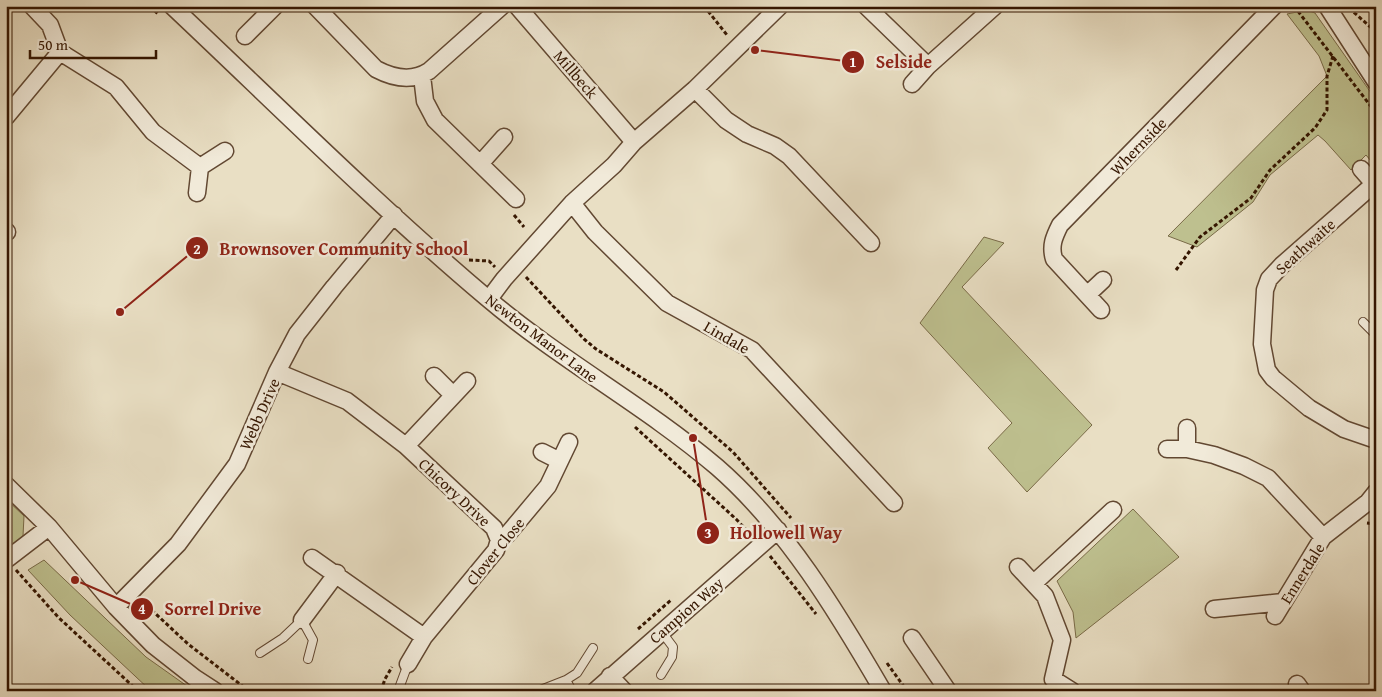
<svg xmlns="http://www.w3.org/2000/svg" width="1382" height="697" viewBox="0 0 1382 697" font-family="'Gentium Book Plus',serif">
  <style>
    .green { fill: #bec08f; stroke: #7a6b48 }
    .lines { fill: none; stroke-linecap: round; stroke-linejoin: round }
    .service-casing { stroke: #624832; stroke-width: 10 }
    .minor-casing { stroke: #624832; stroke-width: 19 }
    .path { stroke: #351601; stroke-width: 3; stroke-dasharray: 4 2.5; stroke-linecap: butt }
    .service { stroke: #f1ead9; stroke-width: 8 }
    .minor { stroke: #f1ead9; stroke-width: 16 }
    .labels { text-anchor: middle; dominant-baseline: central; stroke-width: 5; stroke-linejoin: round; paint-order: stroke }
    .street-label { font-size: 16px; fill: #351601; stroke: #f1ead9 }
    .leader { fill: none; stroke: #8f2418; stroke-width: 2 }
    .callout-dot { fill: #8f2418; stroke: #f1ead9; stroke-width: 2 }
    .mark-label { font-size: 15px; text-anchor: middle; font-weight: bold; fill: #fff }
    .callout-label { font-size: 18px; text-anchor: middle; font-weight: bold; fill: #8f2418; stroke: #f1ead9; stroke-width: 5; stroke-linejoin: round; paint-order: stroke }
  </style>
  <rect width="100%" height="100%" fill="#e9dfc4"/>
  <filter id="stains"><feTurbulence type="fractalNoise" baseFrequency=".004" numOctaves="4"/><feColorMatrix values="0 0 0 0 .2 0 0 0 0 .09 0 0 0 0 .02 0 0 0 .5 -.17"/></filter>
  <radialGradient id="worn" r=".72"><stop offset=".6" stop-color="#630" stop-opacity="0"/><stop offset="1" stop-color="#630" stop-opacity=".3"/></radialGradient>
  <!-- green -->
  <path class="green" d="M1307,10L1315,13L1376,100V167L1366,155L1351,170L1325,141L1318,135L1270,175L1253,202L1197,247L1168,236L1327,76L1319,56L1287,14Z
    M984,237L1004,243L962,287L1092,425L1027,492L988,448L1012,423L920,323Z
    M6,499L24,516L23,536L6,552Z
    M1133,509L1179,557L1076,638L1073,612L1057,581Z
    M44,560L146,657L194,691H151L70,615L28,570Z"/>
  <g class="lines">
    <defs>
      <path id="service" d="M1363,322L1376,335
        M260,653L283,638L302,620L313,640L308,659
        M661,675L672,657L673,647L661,631
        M566,680L577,673L593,648
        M398,691L408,664
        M538,691L566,680L572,691"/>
      <path id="minor" d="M32,6L50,25L60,52
        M172,6C276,104 378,206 487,298C560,360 644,405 717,467C786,527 837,612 883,691
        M315,6L376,69C393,78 412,82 429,71L502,6
        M517,6L634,142
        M866,6L928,66
        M1327,6L1376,82
        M245,36L275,6
        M422,76L425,101L435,120L516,199
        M912,84L928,66L995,6
        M695,89L726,120L747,134L775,146L789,156L871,243
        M6,117L60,52L116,87L153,132L200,167
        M480,164L504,137
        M1361,169L1376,186
        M1374,184L1282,265L1269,279L1265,290L1262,344L1267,370L1273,378L1309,408L1344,429L1376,440
        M197,193L200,167L225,151
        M572,203L595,232L667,303L752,350L894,503
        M6,231L7,232
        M1087,295L1103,280
        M489,299L504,279L572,203L614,165L634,142L695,89L780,6
        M1101,310L1054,259C1050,246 1054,237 1060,225L1274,6
        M277,372L347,401L406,446L494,528L499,540
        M434,376L453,395
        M406,446L467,381
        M1167,449H1187L1214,455L1244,466L1268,478L1323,537
        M1187,449V428
        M542,452L560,461
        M6,485L49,527L116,607L153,645L195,678L215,691
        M312,558L424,637
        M6,560L49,527
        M1018,567L1045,596L1062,640L1053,679L1072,691
        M1034,583L1113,510
        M116,607L178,544L237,464L277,372L297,334L334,287L394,215
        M1214,609L1283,602
        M1275,616L1323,537L1368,502L1376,492
        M302,620L337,573
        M912,638L948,691
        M408,664L424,637L496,550L499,540L507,535L548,486L569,442
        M610,676L624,691
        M1297,684L1302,691
        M595,691L778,530"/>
    </defs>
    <!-- service casing -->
    <use href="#service" class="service-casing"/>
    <!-- minor casing -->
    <use href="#minor" class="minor-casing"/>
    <!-- path -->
    <path class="path" d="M150,6L158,14
      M704,6L727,35
      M1294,6L1376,113
      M1349,8L1376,32
      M514,215L524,227
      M469,260L489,261L495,267
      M1176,270L1200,237L1251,198L1270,170L1315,128L1327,110V76L1333,56
      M526,277L584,339L596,349L664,392L733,452L791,518
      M635,427L736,519L751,535
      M1367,523L1376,524
      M770,556L816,614
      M16,570L58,617L138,691
      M142,601L188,644L249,691
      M638,629L671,600
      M887,663L907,691
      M381,691L385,679L392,667"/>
    <!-- service -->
    <use href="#service" class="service"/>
    <!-- minor -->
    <use href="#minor" class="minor"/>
  </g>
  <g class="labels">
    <!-- street labels -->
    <g class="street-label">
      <text transform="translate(576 74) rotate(49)">Millbeck</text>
      <text transform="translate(1138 146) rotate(-46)">Whernside</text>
      <text transform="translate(1305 246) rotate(-42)">Seathwaite</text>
      <text transform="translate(727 337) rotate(30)">Lindale</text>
      <text transform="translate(542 338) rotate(37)">Newton Manor Lane</text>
      <text transform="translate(259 414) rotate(-66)">Webb Drive</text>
      <text transform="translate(455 492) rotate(43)">Chicory Drive</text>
      <text transform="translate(495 551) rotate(-51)">Clover Close</text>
      <text transform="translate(1302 573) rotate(-58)">Ennerdale</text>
      <text transform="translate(686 610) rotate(-41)">Campion Way</text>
    </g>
  </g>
  <!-- callouts -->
  <path class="leader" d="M755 50L853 62M120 312L197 248M693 438L708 533M75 580L142 609"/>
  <g class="callout-dot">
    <circle cx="755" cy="50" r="5"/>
    <circle cx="120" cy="312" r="5"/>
    <circle cx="693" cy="438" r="5"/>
    <circle cx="75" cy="580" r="5"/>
    <circle cx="853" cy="62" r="12"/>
    <circle cx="197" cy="248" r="12"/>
    <circle cx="708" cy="533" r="12"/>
    <circle cx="142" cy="609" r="12"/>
  </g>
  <g class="mark-label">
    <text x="853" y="67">1</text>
    <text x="197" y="254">2</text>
    <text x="708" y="538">3</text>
    <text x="142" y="614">4</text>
  </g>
  <g class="callout-label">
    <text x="904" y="68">Selside</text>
    <text x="344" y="255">Brownsover Community School</text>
    <text x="786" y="539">Hollowell Way</text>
    <text x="213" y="615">Sorrel Drive</text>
  </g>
  <!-- margin -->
  <rect width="1382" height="697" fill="none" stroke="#e9dfc4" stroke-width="25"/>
  <rect x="8" y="8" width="1367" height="682" fill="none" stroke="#351601" stroke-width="2.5"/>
  <rect x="12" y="12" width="1357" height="672" fill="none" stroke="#351601"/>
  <!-- scale -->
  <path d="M30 50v8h126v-8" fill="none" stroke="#351601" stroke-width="2.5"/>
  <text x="38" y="50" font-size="15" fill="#351601" stroke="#f1ead9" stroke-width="4" paint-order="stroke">50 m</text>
  <rect width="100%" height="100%" filter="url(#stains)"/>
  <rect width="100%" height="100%" fill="url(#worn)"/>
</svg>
